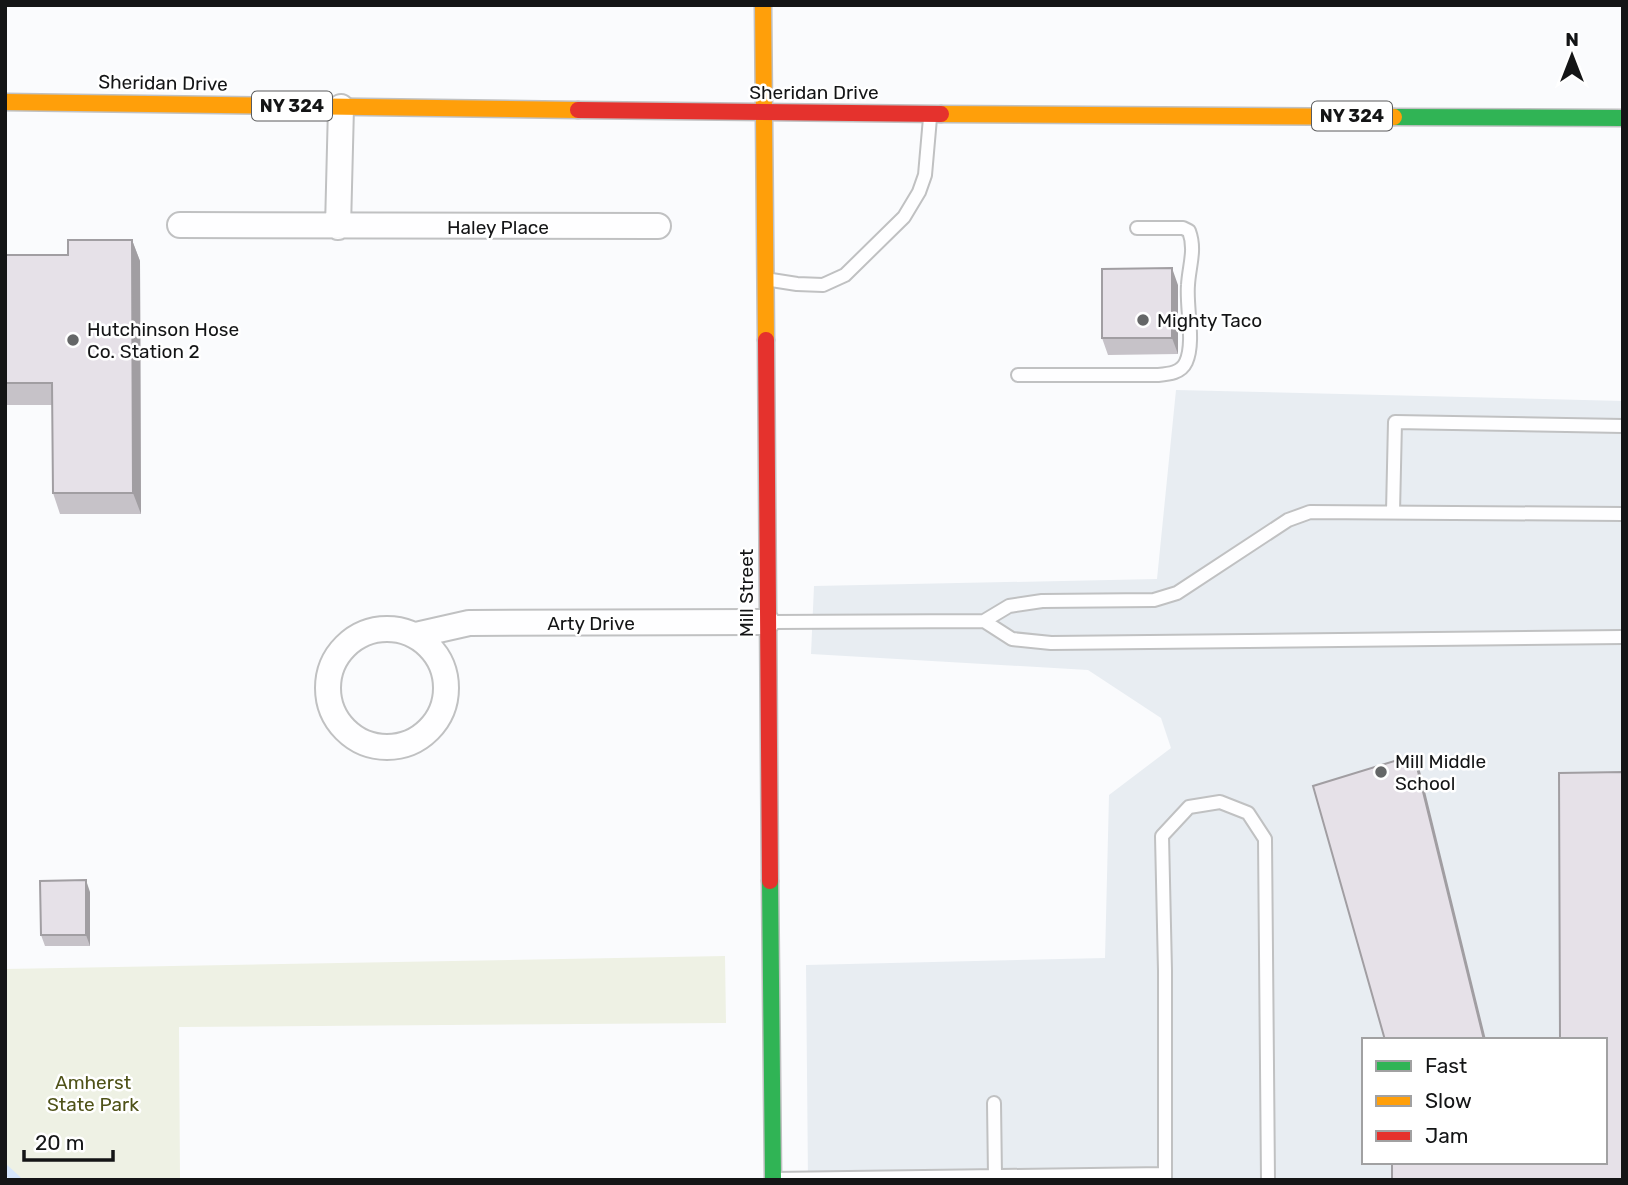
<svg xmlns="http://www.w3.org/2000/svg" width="1628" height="1185" viewBox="0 0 1628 1185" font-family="Rubik,sans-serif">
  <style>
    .built { fill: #e8edf2; fill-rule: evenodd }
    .green { fill: #eef1e4 }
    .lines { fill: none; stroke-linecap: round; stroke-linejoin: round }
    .stream { stroke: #d7e7fd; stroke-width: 9 }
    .lane-casing { stroke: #c0c1c2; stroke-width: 16 }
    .street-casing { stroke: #c0c1c2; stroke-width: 28 }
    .fast-casing { stroke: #c0c1c2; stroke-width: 19 }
    .slow-casing { stroke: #c0c1c2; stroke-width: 19 }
    .jam-casing { stroke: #c0c1c2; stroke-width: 19 }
    .lane { stroke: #fefeff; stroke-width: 12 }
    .street { stroke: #fefeff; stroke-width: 24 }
    .fast { stroke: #30b455; stroke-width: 16 }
    .slow { stroke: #ff9f0a; stroke-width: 16 }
    .jam { stroke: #e5322d; stroke-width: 16 }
    .wall { fill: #c6c2c8 }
    .shaded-wall { fill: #a19ea2 }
    .building { fill: #e6e1e8; stroke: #a19ea2; stroke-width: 2 }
    .poi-dot { fill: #646667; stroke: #fff; stroke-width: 2.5 }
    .labels { text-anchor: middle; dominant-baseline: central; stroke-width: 5; stroke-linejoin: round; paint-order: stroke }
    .shield { fill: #fff; stroke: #5a5b5c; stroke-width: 2 }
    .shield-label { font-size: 18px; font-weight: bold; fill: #141516 }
    .street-label { font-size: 19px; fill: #141516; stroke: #fff }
    .poi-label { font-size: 19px; fill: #141516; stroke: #fff; text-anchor: start }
    .park-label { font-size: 19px; fill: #4f5218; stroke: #fff }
  </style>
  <rect width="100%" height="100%" fill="#fafbfd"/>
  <!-- built -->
  <path class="built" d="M1176,390L1623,401V1180H808L806,965L1105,958L1109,795L1171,748L1161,718L1088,670L811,654L814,586L1157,579ZM1364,1040H1605V1162H1364Z"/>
  <!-- green -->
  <path class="green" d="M725,956L726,1023L179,1027L180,1180H13L5,1174V969Z"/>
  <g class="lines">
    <!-- stream -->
    <path class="stream" d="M5,1169L17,1180"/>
    <defs>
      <path id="lane" d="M765,279L797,284L823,285L845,275L904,217L919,192L925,175L930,118
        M1018,375H1158C1169,374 1181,373 1186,362C1195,342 1186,307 1188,285C1189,266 1196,250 1189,231L1183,228H1137
        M1393,512L1395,422L1623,426
        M984,621L1012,639L1051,643L1623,637
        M771,622L984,621L1009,606L1042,601L1154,600L1177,593L1288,520L1310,512L1623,514
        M994,1103L995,1176
        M773,1179L1165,1174
        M1165,1180V971L1162,836L1189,807L1220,802L1248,813L1265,839L1268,1180"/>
      <path id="street" d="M180,225L658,226
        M338,227L341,107
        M328 688a59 59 0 1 1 118 0a59 59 0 1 1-118 0Z
        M416,635L469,623L767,622"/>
      <path id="fast" d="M1394,117L1623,118
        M770,881L773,1180"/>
      <path id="slow" d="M763,5L766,340
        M5,102L578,110
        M941,114L1394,117"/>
      <path id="jam" d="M578,110L941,114
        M766,340L770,881"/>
    </defs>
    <!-- lane casing -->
    <use href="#lane" class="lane-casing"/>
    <!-- street casing -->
    <use href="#street" class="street-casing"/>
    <!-- fast casing -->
    <use href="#fast" class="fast-casing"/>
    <!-- slow casing -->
    <use href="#slow" class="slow-casing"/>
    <!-- jam casing -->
    <use href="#jam" class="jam-casing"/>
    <!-- lane -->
    <use href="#lane" class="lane"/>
    <!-- street -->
    <use href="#street" class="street"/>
    <!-- fast -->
    <use href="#fast" class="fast"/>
    <!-- slow -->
    <use href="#slow" class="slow"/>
    <!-- jam -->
    <use href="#jam" class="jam"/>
  </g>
  <!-- wall -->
  <path class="wall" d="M132,240L140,261L141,514H60L53,493L52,405H7L5,399V255H68Z
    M1178,285V354L1108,355L1102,338Z
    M90,892V946H45L41,935Z"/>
  <!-- shaded-wall -->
  <path class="shaded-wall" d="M132,240L140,261L141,514L133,493Z
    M1172,268L1178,285V354L1172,338Z
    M1414,755L1420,771L1486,1040H1484Z
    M86,880L90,892V946L86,935Z"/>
  <!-- building -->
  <path class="building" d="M68,240H132L133,493H53L52,383H5V255H68Z
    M1172,268V338H1102V269Z
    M1414,755L1484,1040H1385L1313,786Z
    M1623,772V1180H1392V1162H1605V1040H1560L1559,773Z
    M86,880V935H41L40,881Z"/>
  <!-- markers -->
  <g class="poi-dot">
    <circle cx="1143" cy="320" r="7"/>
    <circle cx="73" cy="340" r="7"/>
    <circle cx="1381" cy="772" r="7"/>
  </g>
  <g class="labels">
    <!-- shield labels -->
    <g class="shield">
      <rect x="252" y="91.5" width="80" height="29" rx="5"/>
      <rect x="1312" y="101.5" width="80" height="29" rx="5"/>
    </g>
    <g class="shield-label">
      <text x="292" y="106">NY 324</text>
      <text x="1352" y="116">NY 324</text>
    </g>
    <!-- street labels -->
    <g class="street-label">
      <text transform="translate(163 83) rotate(1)">Sheridan Drive</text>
      <text x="814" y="92">Sheridan Drive</text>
      <text x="498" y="227">Haley Place</text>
      <text transform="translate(746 593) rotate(-90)">Mill Street</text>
      <text x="591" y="623">Arty Drive</text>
    </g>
    <!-- poi labels -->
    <g class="poi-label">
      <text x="1157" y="320">Mighty Taco</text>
      <text x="87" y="329">Hutchinson Hose<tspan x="87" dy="22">Co. Station 2</tspan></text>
      <text x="1395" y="761">Mill Middle<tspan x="1395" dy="22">School</tspan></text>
    </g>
    <!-- park labels -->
    <g class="park-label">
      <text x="93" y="1082">Amherst<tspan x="93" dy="22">State Park</tspan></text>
    </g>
  </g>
  <!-- border -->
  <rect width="1628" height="1185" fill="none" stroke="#141516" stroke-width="14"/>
  <!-- legend -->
  <rect x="1362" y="1038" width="245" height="126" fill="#ffffff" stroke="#a1a1a2" stroke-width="2"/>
  <rect x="1376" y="1061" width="35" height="10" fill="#30b455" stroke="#a1a1a2" stroke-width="2"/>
  <text x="1425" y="1073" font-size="21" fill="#141516">Fast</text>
  <rect x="1376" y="1096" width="35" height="10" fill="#ff9f0a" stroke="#a1a1a2" stroke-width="2"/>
  <text x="1425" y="1108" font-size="21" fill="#141516">Slow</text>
  <rect x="1376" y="1131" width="35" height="10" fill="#e5322d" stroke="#a1a1a2" stroke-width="2"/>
  <text x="1425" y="1143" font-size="21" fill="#141516">Jam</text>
  <!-- north arrow -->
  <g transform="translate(1572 56)" stroke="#ffffff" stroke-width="5" paint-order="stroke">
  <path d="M0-5L12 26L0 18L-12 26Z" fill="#141516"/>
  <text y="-10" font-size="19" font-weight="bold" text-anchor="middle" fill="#141516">N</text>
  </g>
  <!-- scale -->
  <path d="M24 1150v10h89v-10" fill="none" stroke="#141516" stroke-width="3.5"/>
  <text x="35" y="1150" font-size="21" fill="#141516" stroke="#ffffff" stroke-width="5" paint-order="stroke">20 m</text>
</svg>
